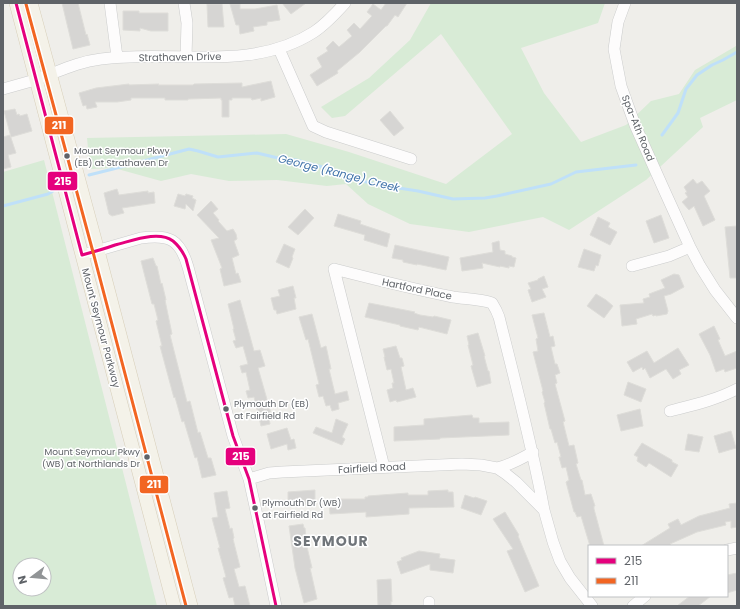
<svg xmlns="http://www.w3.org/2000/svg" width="740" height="609" viewBox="0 0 740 609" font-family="Poppins,sans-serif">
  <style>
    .green { fill: #d8ebd6; fill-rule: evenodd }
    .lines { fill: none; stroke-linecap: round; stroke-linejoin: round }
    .stream { stroke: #bfe0f9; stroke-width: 3 }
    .building { fill: #d6d5d3; stroke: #deddd9 }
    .minor-casing { stroke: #cbcccc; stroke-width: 12 }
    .major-casing { stroke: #d7ceb8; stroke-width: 14 }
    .minor { stroke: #fdfcfc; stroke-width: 11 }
    .major { stroke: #f4f2e9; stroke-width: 13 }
    .bus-1-casing { stroke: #fff; stroke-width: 6 }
    .bus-2-casing { stroke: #fff; stroke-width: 6 }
    .bus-1 { stroke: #e5007d; stroke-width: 3 }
    .bus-2 { stroke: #f26522; stroke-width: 3 }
    .bus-dot { fill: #5f6368; stroke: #fff; stroke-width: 1.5 }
    .labels { text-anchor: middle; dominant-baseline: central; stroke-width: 3; stroke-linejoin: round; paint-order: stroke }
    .bus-label { font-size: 9px; fill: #5f6368; stroke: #fff; text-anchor: start }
    .street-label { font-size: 10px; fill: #5f6368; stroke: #fff }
    .water-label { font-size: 11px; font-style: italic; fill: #4174aa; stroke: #fff }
    .district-label { font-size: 14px; font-weight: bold; letter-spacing: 1px; fill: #70757a; stroke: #fff }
    .line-badge { stroke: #fff; stroke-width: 1.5 }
    .badge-label { font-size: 11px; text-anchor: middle; font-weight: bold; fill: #fff }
  </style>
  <rect width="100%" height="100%" fill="#efeeea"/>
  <!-- green -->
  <path class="green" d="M431,3H605L598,23L521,48L544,93L581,142L626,125L651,101L679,94L695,70L736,46L737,43V100L700,118L703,127L646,180L569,230L543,217L469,232L410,224L368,204L346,184L327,186L277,180L229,181L191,174L161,181L114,168L90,169L87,138L286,134L349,152L446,184L512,134L441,34L345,116L332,118L321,107L369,78L410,40Z
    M44,160L157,606H3V172ZM20,565H44V589H20Z"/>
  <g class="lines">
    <!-- stream -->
    <path class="stream" d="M662,135L678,113L686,89L697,75L712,65L723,60L737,52
      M89,175L113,169L189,149L198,151L218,157L257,153L278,158L296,160L341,172L354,179L379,185L418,191L453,199L485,198L497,196L551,184L576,172L636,165
      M3,206L48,194L53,191"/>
  </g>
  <!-- building -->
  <path class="building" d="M62,3H78L86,35L87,34L90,45L73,49Z
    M282,3H306L291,14Z
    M386,3H407L398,17L395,15L387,26H386L360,52L337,71L338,73L317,86L310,75L322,67L317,58L328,51L326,48L333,41L339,47L352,36L347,30L354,23L360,29L372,16L367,12L373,4L381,10Z
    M207,4H222L224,27H208Z
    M230,4H240V9H255L277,5L280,20L267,22V25L253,27L254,31L240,34L239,25H236Z
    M123,11H139V13H168V31H151L140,28V31L123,30Z
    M271,81L275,97L261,101V98L252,100L251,98H232V100H229V117H222V100H221V98L188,99V100H165V98H131V100L117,102H95L97,107L87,109L86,105L83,106L79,93L96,88L129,84V85L159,84L158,85H193L194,84L242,83V87Z
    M15,109L17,115L19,114L20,116L27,114L32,131L11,137L4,111Z
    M390,111L404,128L394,136L380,120Z
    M10,135L16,153L8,155L11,167L3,169V137Z
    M693,179L697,184L702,181L710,191L704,196L715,220L703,226L694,206L689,210L682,202L688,197L685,193L687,192L684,187Z
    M117,189L119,195L148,191V193L154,192L155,203L122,208L124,213L112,216L109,214L104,193Z
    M178,194L185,196L186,194L193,196L192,198L196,200L193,211L186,204L185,209L174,206Z
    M211,201L218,209L213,213L219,220L218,221L227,231L233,229L236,234L237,239L234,241L239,255L232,258L236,274L238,273L241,282L224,286L220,269L222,268L211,240L219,238L197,215Z
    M305,209L314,218L298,235L288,227Z
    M338,214L361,221L360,224L390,234L387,247L364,240L365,235L334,226Z
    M661,215L669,238L654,243L646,221Z
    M598,217L610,223L608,227L617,232L610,245L590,235Z
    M737,226V278H730L725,227Z
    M499,241L500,250L505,251V254L512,256V257L516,258L514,267L509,266V268L500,266V267L482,263L483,268L462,271L460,258L493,252L492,243Z
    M284,244L295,249L292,257L293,258L289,268L276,262Z
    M395,245L449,257L446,270L417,264V265L403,262V260L392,258Z
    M584,249L601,255L598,266L596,265L594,271L578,267Z
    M153,258L156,266H157L161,284L162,283L166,300H165L166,305L172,334L170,335L187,402L190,401L198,433L200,432L208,458H211L216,475L202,478L197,457L195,458L184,421L182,422L175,397L174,398L160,346H162L156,321L158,320L154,304H152L141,261Z
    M674,274L679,275L684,287L671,294L664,296L668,311L667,314L656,316V315L653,316L652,314L636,319L637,324L622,326L620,305L644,303L643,299L650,297L649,294L665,288L661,280Z
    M544,276L548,287L542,289L546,297L532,302L528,290L531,289L528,283L538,280V279Z
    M293,286L296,298H294L296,309L277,314L276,310H274L271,298L280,296L278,290Z
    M596,294L606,300L613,306L604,318L587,306Z
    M240,300L254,351L260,350L265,366L258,368L272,417L269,418L270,424L261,426L254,397L248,398L246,391L250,390L246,372L242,373L240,366L248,364L243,346L236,348L233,341L236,340L233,329H234L228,304Z
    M369,303L415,312L414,313L420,315L433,317L434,316L451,320L447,334L419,327L418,330L400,326V325L365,317Z
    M544,313L550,337L553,336L555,346L551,347L555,364H557L560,373L555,375L557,383L555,384L565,421L563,422L569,446L574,445L578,463L576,464L581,480H582L585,495L591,494L595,506H594V509L604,546H590L581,516L577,517L575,512H574L566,482L569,480L566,467L562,468L559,457H561L557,442L555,443L551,429H550L544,403L545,402L542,392L543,391L533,352L538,351L536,339L538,338L532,315Z
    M312,314L321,348L326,346L331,369H329L335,394L347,391L349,400L338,403L339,409L332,411L330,405L326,406L323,396L319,397L316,385L319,384L308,339L306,340L299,317Z
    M714,326L720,339L718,340L725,356L737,351V368L725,372L724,369L716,372L710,355L699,334Z
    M478,333L485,356H484L488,371H489L491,383L477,387L471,366L473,365L468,345H469L467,336Z
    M396,346L400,358H402L404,366L401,367L406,390L413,388L416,397L397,402L396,400L390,402L387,390L393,388L392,383H394L391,369L387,370L384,357H385L383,349Z
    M678,348L689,365L679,370L681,374L673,379L666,369L650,378L645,368L643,370L642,367L633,372L627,362L647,351L654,363Z
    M628,382L646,389L641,402L624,395Z
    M640,409L643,426L621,431L617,415Z
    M472,415L473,418H479V423L509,422V435L440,438V439L394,441V427L424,425V419Z
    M336,419L348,424L342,437L345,439L342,445L313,433L316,427L332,433Z
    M287,428L291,440L294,439L296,448L288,450L287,444L271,449L267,434Z
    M731,431L736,448L719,453L714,436Z
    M688,434L703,437L699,452L685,450Z
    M642,443L672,460V462L678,465L671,477L649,463L646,467L637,461L638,457L634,455Z
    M315,490V504L288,505V492Z
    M448,490V492H453L454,507L409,508V514L366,517V512L330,514L329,503H331V499H365V497H368V496L408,493V495H428V491Z
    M227,491L230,508L225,509L230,529L232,528L234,538L233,539L240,567L234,569L239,587L245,586L250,606H235L233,597L229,598L223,578L226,577L218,548H220L212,518L218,517L214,493Z
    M465,495L474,498L475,497L487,501L481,515L461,508Z
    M737,503V527L731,528V521L725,522L726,525L697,532L670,544L672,546H641L670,528L668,524L678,519L681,525L699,516L730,508L729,504Z
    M505,512L519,535L518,536L539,586L525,592L507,551L513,549L493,519Z
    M303,524L304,528H305L307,547L312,568H310L317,599L304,603L295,568L289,526Z
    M419,551L440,554L439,558L455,560L453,573L430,570V564L401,574L397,562L402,560L401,558Z
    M737,573V590L727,593V575Z
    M391,579L392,602L391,601V606H378L377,580Z
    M690,596H711L698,606H677Z"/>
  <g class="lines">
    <defs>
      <path id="minor" d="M110,3L117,57
        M184,3L187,23L186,57
        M625,3L618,22L614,49L621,86L635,125L665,192L690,247L700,266L715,290L737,318
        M279,49L313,126L326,132L411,159
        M3,89C14,86 24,83 35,80C58,72 76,62 101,59C172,49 250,73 314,32C326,24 336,13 345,3
        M82,255L141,238C169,234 180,239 188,267L233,436L249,479L260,529L276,606
        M632,266L669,256L690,247
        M670,411C693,405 716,400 737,389
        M384,467L334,269C373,279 413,289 453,297C466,299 480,299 492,303L496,310L499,317C515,381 532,445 544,510
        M497,468C510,465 521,459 533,452
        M249,479L269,473L282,472L462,464L481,465L497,468L506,474L516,482L544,510L553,542L560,561L570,578L592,606
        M727,550L737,548
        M429,602V606
        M633,606L645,596"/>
      <path id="major" d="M16,3L174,606
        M31,3L98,251L191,606"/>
    </defs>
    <!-- minor casing -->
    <use href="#minor" class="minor-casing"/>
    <!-- major casing -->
    <use href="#major" class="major-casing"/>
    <!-- minor -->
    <use href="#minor" class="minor"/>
    <!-- major -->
    <use href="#major" class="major"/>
    <defs>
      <path id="bus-1" d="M16,3L82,255C93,252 104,249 115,245C132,241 158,230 173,241C179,246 183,252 186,259L233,436L249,479L276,606"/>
      <path id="bus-2" d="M26,4L93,252L186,606"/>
    </defs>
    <!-- bus-1 casing -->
    <use href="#bus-1" class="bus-1-casing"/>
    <!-- bus-2 casing -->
    <use href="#bus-2" class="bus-2-casing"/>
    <!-- bus-1 -->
    <use href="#bus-1" class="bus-1"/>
    <!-- bus-2 -->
    <use href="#bus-2" class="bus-2"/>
  </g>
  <!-- markers -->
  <g class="bus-dot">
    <circle cx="67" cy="156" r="3.5"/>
    <circle cx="226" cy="409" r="3.5"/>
    <circle cx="147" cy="457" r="3.5"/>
    <circle cx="255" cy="508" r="3.5"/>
  </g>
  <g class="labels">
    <!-- bus labels -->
    <g class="bus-label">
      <text x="74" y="151">Mount Seymour Pkwy<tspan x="74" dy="12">(EB) at Strathaven Dr</tspan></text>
      <text x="234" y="404">Plymouth Dr (EB)<tspan x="234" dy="12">at Fairfield Rd</tspan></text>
      <text x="140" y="452" text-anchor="end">Mount Seymour Pkwy<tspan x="140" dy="12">(WB) at Northlands Dr</tspan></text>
      <text x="262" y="503">Plymouth Dr (WB)<tspan x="262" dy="12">at Fairfield Rd</tspan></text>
    </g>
    <!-- street labels -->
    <g class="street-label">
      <text transform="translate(180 57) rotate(-1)">Strathaven Drive</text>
      <text transform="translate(638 128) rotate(68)">Spa-Ath Road</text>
      <text transform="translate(417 289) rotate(12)">Hartford Place</text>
      <text transform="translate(101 328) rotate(75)">Mount Seymour Parkway</text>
      <text transform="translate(372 468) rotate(-3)">Fairfield Road</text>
    </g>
    <!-- water labels -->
    <g class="water-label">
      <text transform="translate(339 173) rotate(14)">George (Range) Creek</text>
    </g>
    <!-- district labels -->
    <g class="district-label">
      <text x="331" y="541">SEYMOUR</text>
    </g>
  </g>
  <g class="line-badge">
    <rect x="44" y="116" width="30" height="19" rx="4" fill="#f26522"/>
    <rect x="47" y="171" width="31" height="20" rx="4" fill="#e5007d"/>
    <rect x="225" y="447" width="31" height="19" rx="4" fill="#e5007d"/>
    <rect x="139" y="475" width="30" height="19" rx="4" fill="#f26522"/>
  </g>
  <g class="badge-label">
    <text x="59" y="129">211</text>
    <text x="63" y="185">215</text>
    <text x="241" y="460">215</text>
    <text x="154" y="488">211</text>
  </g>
  <!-- border -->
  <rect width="740" height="609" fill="none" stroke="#5f6368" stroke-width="8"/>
  <!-- legend -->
  <rect x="588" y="545" width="140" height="52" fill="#ffffff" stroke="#bfc1c3"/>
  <rect x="596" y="558" width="20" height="6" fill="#e5007d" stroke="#bfc1c3"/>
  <text x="624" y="565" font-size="12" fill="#5f6368">215</text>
  <rect x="596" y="578" width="20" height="6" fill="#f26522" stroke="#bfc1c3"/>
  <text x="624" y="585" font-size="12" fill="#5f6368">211</text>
  <!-- north arrow -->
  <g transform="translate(32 577) rotate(254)"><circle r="19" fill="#ffffff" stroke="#bfc1c3"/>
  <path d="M0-3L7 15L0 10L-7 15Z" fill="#919496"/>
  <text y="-6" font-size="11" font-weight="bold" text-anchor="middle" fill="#5f6368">N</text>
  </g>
</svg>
